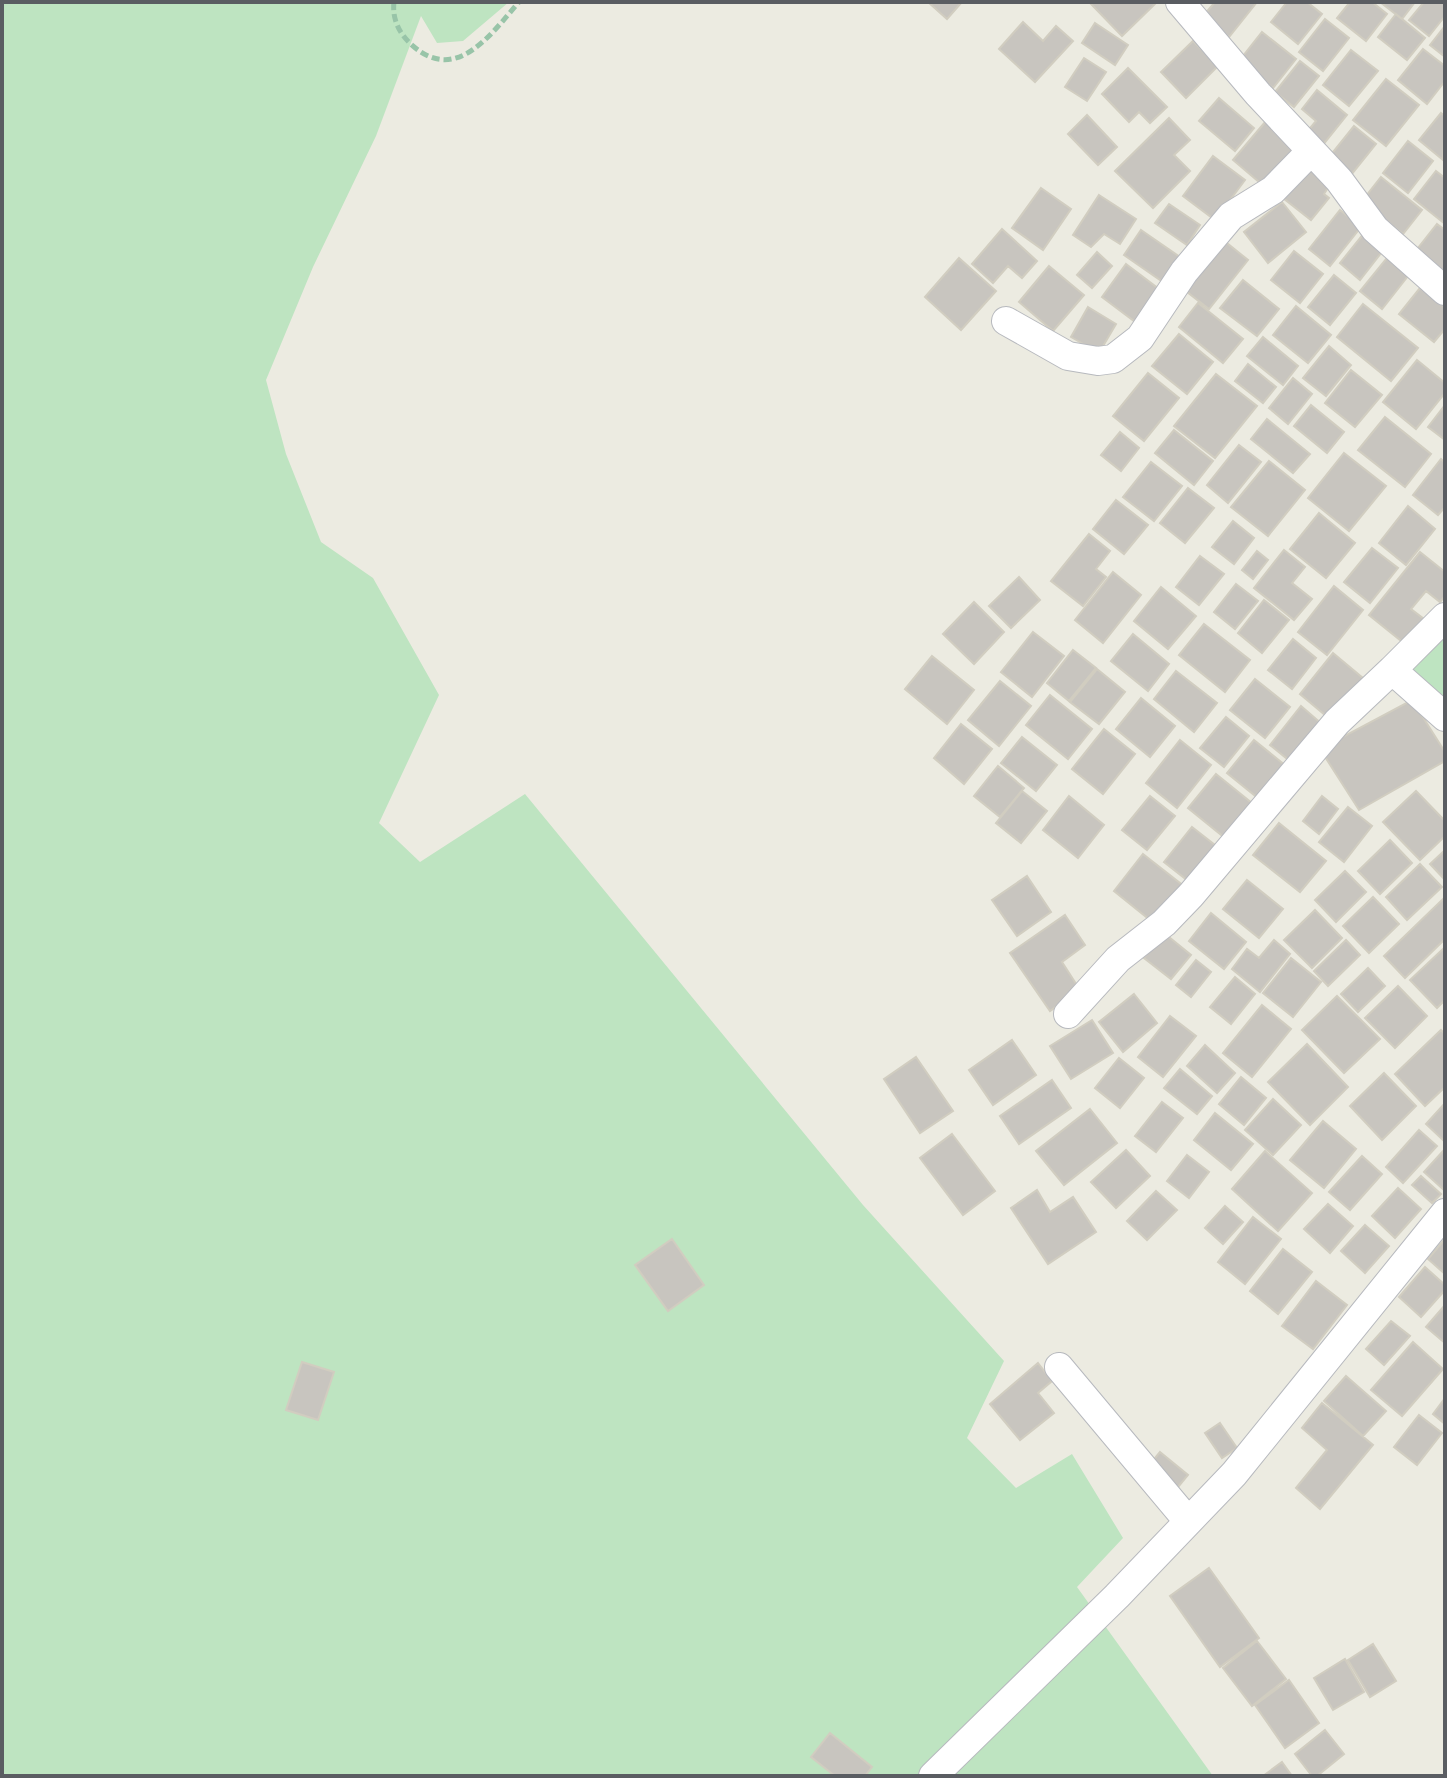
<svg xmlns="http://www.w3.org/2000/svg" width="1447" height="1778" viewBox="0 0 1447 1778" font-family="'Space Grotesk',sans-serif">
  <style>
    .green { fill: #bee4c1 }
    .building { fill: #c8c5bf; stroke: #d1cdc0; stroke-width: 2 }
    .lines { fill: none; stroke-linecap: round; stroke-linejoin: round }
    .minor-casing { stroke: #b7b9be; stroke-width: 30 }
    .path { stroke: #98c4a8; stroke-width: 5; stroke-dasharray: 8 4; stroke-linecap: butt }
    .minor { stroke: #fff; stroke-width: 28 }
  </style>
  <rect width="100%" height="100%" fill="#ecebe1"/>
  <!-- green -->
  <path class="green" d="M2,2H509L463,41L437,43L421,16L376,136L313,267L266,380L286,454L321,542L373,578L439,695L379,823L420,862L525,794L863,1205L1004,1361L967,1438L1016,1488L1072,1454L1123,1538L1077,1587L1213,1776H2Z
    M1445,637V711L1406,676Z"/>
  <!-- building -->
  <path class="building" d="M928,2H962L947,19Z
    M1093,2H1157L1122,36L1091,4Z
    M1215,2H1257L1229,37L1203,16Z
    M1287,2H1307L1322,14L1298,44L1271,22Z
    M1350,2H1372L1387,14L1366,41L1337,18Z
    M1380,2H1415L1402,19Z
    M1424,2H1445V16L1429,36L1409,20Z
    M1396,14L1425,38L1407,60L1378,37Z
    M1325,19L1349,38L1323,71L1299,52Z
    M1023,22L1043,41L1056,26L1073,41L1035,82L999,49Z
    M1095,23L1128,45L1115,65L1082,43Z
    M1445,26V57L1430,45Z
    M1262,32L1296,59L1273,88L1239,61Z
    M1193,41L1218,66L1186,98L1161,72Z
    M1423,49L1445,66V81L1427,104L1398,80Z
    M1351,50L1378,71L1349,106L1323,85Z
    M1084,58L1106,72L1087,101L1065,87Z
    M1300,61L1319,76L1294,107L1275,92Z
    M1128,68L1167,107L1150,123L1139,112L1129,122L1102,94Z
    M1386,79L1419,105L1386,146L1353,120Z
    M1317,90L1347,115L1322,146L1306,133L1316,121L1302,109Z
    M1219,98L1254,128L1235,151L1199,121Z
    M1441,113L1445,116L1443,160L1419,140Z
    M1087,115L1117,147L1098,165L1068,134Z
    M1169,118L1190,140L1174,155L1190,171L1153,208L1115,171Z
    M1266,121L1299,148L1265,187L1233,160Z
    M1354,126L1376,144L1351,175L1329,157Z
    M1408,141L1433,161L1408,193L1383,173Z
    M1213,156L1245,180L1215,220L1183,196Z
    M1310,166L1331,183L1324,194L1329,198L1311,220L1283,198Z
    M1436,171L1445,178V224L1414,199Z
    M1381,177L1422,210L1403,234L1362,201Z
    M1041,188L1071,209L1043,250L1012,228Z
    M1099,195L1136,219L1120,244L1104,234L1091,247L1073,235Z
    M1282,202L1306,232L1268,263L1244,232Z
    M1169,204L1200,225L1187,245L1155,223Z
    M1340,210L1361,227L1330,266L1309,249Z
    M1437,224L1445,230V277L1414,253Z
    M1002,229L1037,261L1022,278L1008,266L993,283L972,264Z
    M1141,230L1180,257L1163,282L1124,255Z
    M1365,232L1385,248L1360,280L1340,263Z
    M1222,239L1248,260L1209,309L1182,288Z
    M1294,251L1323,274L1300,303L1271,280Z
    M1097,252L1112,266L1092,288L1077,275Z
    M1391,253L1412,271L1382,309L1360,291Z
    M959,258L996,291L961,330L925,297Z
    M1126,264L1163,292L1138,324L1102,297Z
    M1049,266L1084,295L1053,331L1019,302Z
    M1334,275L1356,293L1330,325L1308,307Z
    M1243,280L1279,309L1257,336L1220,308Z
    M1420,288L1445,307V329L1434,342L1399,314Z
    M1198,303L1243,339L1223,363L1179,327Z
    M1363,304L1418,348L1391,381L1337,337Z
    M1296,306L1331,335L1308,363L1273,335Z
    M1088,307L1116,324L1099,353L1071,337Z
    M1179,334L1213,362L1187,394L1152,366Z
    M1263,337L1298,366L1283,385L1247,356Z
    M1329,346L1351,365L1326,396L1303,378Z
    M1417,360L1445,383V393L1416,429L1383,402Z
    M1248,364L1276,387L1263,403L1235,381Z
    M1351,370L1382,395L1355,427L1325,403Z
    M1148,373L1179,398L1144,441L1113,416Z
    M1216,374L1257,406L1215,458L1174,426Z
    M1293,378L1312,394L1288,424L1269,408Z
    M1311,405L1344,432L1327,453L1294,426Z
    M1445,405V440L1428,427Z
    M1385,417L1431,454L1405,487L1358,450Z
    M1267,419L1310,454L1293,473L1251,439Z
    M1174,430L1213,461L1194,485L1155,453Z
    M1120,432L1139,448L1121,471L1101,455Z
    M1239,445L1261,462L1228,503L1207,485Z
    M1344,453L1386,486L1349,531L1308,498Z
    M1441,459L1445,463V507L1438,515L1413,495Z
    M1269,461L1305,490L1268,536L1231,507Z
    M1151,462L1182,486L1154,521L1123,497Z
    M1188,488L1214,508L1185,543L1160,523Z
    M1116,500L1148,525L1124,554L1093,529Z
    M1408,506L1435,529L1406,565L1379,543Z
    M1319,513L1355,543L1326,578L1290,549Z
    M1233,521L1254,538L1234,564L1212,547Z
    M1089,534L1110,551L1096,569L1106,577L1083,606L1051,581Z
    M1372,548L1398,568L1370,603L1344,582Z
    M1284,550L1305,567L1292,583L1312,599L1294,620L1254,588Z
    M1257,551L1268,560L1253,579L1242,570Z
    M1420,552L1445,572V596L1440,602L1426,591L1411,609L1424,619L1405,644L1369,615Z
    M1200,556L1224,574L1199,605L1176,587Z
    M1113,572L1141,595L1103,643L1075,620Z
    M1019,577L1040,600L1011,628L989,606Z
    M1236,584L1258,601L1235,629L1214,612Z
    M1334,586L1363,610L1327,655L1298,632Z
    M1161,587L1196,616L1168,649L1134,621Z
    M1264,600L1289,620L1262,653L1238,633Z
    M974,602L1004,632L974,664L943,634Z
    M1204,624L1250,660L1225,692L1179,655Z
    M1033,632L1064,656L1032,697L1001,672Z
    M1133,634L1169,664L1148,691L1111,661Z
    M1293,639L1316,658L1292,689L1268,670Z
    M1073,650L1096,668L1069,701L1047,683Z
    M1333,653L1364,679L1331,720L1300,694Z
    M932,656L974,690L947,724L905,689Z
    M1097,669L1125,692L1099,724L1070,702Z
    M1176,671L1217,703L1194,732L1154,699Z
    M1255,679L1290,707L1265,738L1230,710Z
    M1000,681L1031,706L999,746L968,720Z
    M1050,695L1092,729L1068,759L1026,725Z
    M1141,698L1175,726L1150,757L1116,729Z
    M1412,700L1445,752V761L1359,810L1320,749Z
    M1301,706L1322,724L1291,762L1270,745Z
    M1226,717L1249,736L1224,767L1200,748Z
    M961,724L992,749L964,784L934,758Z
    M1104,729L1135,754L1103,794L1072,769Z
    M1022,737L1057,765L1036,791L1001,763Z
    M1180,740L1211,765L1177,808L1146,783Z
    M1254,740L1291,770L1264,803L1227,773Z
    M998,766L1024,788L1000,817L974,796Z
    M1216,774L1253,804L1225,838L1188,808Z
    M1022,791L1047,811L1021,843L996,823Z
    M1416,791L1445,821V836L1420,860L1383,822Z
    M1069,796L1104,825L1078,858L1043,830Z
    M1150,796L1175,816L1147,850L1122,830Z
    M1322,796L1338,809L1319,834L1303,821Z
    M1348,807L1372,826L1344,862L1319,842Z
    M1279,823L1326,861L1300,892L1253,855Z
    M1192,827L1220,849L1192,884L1164,862Z
    M1390,840L1412,863L1380,894L1358,871Z
    M1445,850V880L1430,864Z
    M1143,854L1185,887L1155,924L1114,891Z
    M1420,864L1442,887L1407,920L1386,897Z
    M1345,871L1366,892L1336,922L1315,900Z
    M1027,876L1051,912L1017,936L992,900Z
    M1247,880L1283,909L1259,938L1223,909Z
    M1373,897L1399,924L1369,953L1343,926Z
    M1445,897V939L1405,978L1384,956Z
    M1315,910L1342,938L1312,968L1284,940Z
    M1211,913L1246,942L1224,969L1189,941Z
    M1065,915L1085,945L1062,962L1080,990L1050,1011L1010,953Z
    M1164,933L1191,955L1171,979L1144,958Z
    M1274,940L1290,954L1260,992L1232,969L1247,949L1259,958Z
    M1346,940L1360,955L1328,986L1314,971Z
    M1445,947V1000L1437,1008L1410,980Z
    M1291,958L1321,982L1293,1017L1263,993Z
    M1196,960L1211,972L1191,997L1176,985Z
    M1368,968L1385,986L1358,1012L1341,994Z
    M1235,977L1255,994L1231,1024L1210,1007Z
    M1398,986L1427,1016L1395,1048L1365,1018Z
    M1134,994L1157,1023L1123,1052L1099,1022Z
    M1337,996L1380,1039L1344,1073L1302,1030Z
    M1262,1005L1291,1029L1252,1077L1223,1053Z
    M1170,1016L1196,1036L1163,1077L1138,1057Z
    M1092,1020L1113,1053L1071,1079L1050,1046Z
    M1441,1030L1445,1034V1087L1425,1106L1395,1074Z
    M1012,1040L1036,1075L993,1105L969,1070Z
    M1307,1044L1348,1087L1310,1125L1268,1082Z
    M1205,1045L1235,1073L1217,1093L1187,1066Z
    M916,1057L953,1111L920,1133L884,1079Z
    M1119,1058L1144,1078L1120,1108L1095,1088Z
    M1180,1069L1212,1096L1197,1114L1164,1088Z
    M1384,1073L1416,1106L1382,1140L1350,1106Z
    M1241,1077L1266,1098L1244,1125L1219,1104Z
    M1052,1080L1071,1108L1019,1144L1000,1116Z
    M1273,1099L1301,1125L1273,1155L1245,1130Z
    M1162,1102L1183,1118L1156,1152L1135,1136Z
    M1445,1103V1142L1426,1124Z
    M1090,1109L1117,1143L1064,1185L1036,1151Z
    M1215,1113L1253,1144L1231,1170L1194,1140Z
    M1323,1121L1356,1149L1324,1188L1290,1160Z
    M1419,1130L1437,1146L1403,1183L1386,1167Z
    M952,1134L995,1191L963,1215L920,1158Z
    M1126,1150L1150,1176L1116,1208L1091,1182Z
    M1444,1150L1445,1151V1191L1424,1172Z
    M1265,1151L1312,1193L1278,1231L1232,1189Z
    M1187,1155L1209,1172L1189,1198L1167,1181Z
    M1362,1156L1382,1174L1350,1210L1329,1192Z
    M1421,1176L1441,1194L1432,1203L1412,1185Z
    M1398,1188L1421,1209L1395,1238L1372,1216Z
    M1037,1190L1050,1212L1073,1197L1096,1232L1048,1264L1011,1208Z
    M1156,1191L1177,1210L1147,1240L1127,1221Z
    M1328,1204L1353,1226L1330,1253L1304,1229Z
    M1225,1206L1243,1222L1223,1244L1205,1228Z
    M1253,1217L1281,1239L1245,1284L1218,1262Z
    M1365,1225L1389,1246L1365,1273L1341,1251Z
    M672,1239L704,1285L668,1311L635,1265Z
    M1445,1239V1274L1428,1259Z
    M1283,1249L1312,1272L1278,1314L1250,1291Z
    M1425,1267L1445,1285V1290L1421,1317L1399,1297Z
    M1316,1281L1347,1305L1313,1349L1282,1326Z
    M1445,1305V1343L1426,1327Z
    M1391,1321L1410,1336L1384,1365L1366,1349Z
    M1413,1342L1443,1369L1402,1416L1371,1390Z
    M302,1362L334,1372L318,1420L286,1410Z
    M1038,1363L1052,1381L1038,1393L1054,1413L1020,1440L990,1404Z
    M1346,1376L1386,1411L1363,1436L1324,1401Z
    M1445,1398V1424L1433,1414Z
    M1322,1403L1373,1445L1320,1509L1296,1488L1327,1450L1302,1428Z
    M1419,1415L1442,1433L1417,1465L1394,1447Z
    M1220,1423L1237,1448L1222,1458L1205,1433Z
    M1160,1452L1188,1475L1178,1487L1150,1464Z
    M1209,1568L1259,1638L1220,1667L1170,1596Z
    M1257,1641L1286,1679L1252,1706L1223,1668Z
    M1373,1644L1396,1681L1370,1697L1348,1660Z
    M1345,1659L1364,1692L1333,1710L1314,1678Z
    M1289,1680L1319,1723L1285,1748L1255,1705Z
    M1325,1730L1344,1754L1317,1776H1312L1295,1754Z
    M830,1733L872,1767L865,1776H835L811,1757Z
    M1282,1762L1292,1776H1263Z"/>
  <g class="lines">
    <defs>
      <path id="minor" d="M1180,2L1258,94L1339,180L1375,229L1445,291
        M1006,321L1068,356L1098,361L1113,359L1140,338L1184,272L1231,216L1273,190L1311,151
        M1445,617L1392,670L1445,717
        M1068,1014L1118,959L1164,923L1191,895L1337,722L1392,670
        M1059,1367L1188,1521
        M933,1776L1117,1596L1234,1474L1445,1213"/>
    </defs>
    <!-- minor casing -->
    <use href="#minor" class="minor-casing"/>
    <!-- path -->
    <path class="path" d="M394,2C392,19 399,34 413,46C457,84 491,34 519,2"/>
    <!-- minor -->
    <use href="#minor" class="minor"/>
  </g>
  <!-- border -->
  <rect width="1447" height="1778" fill="none" stroke="#5a5d62" stroke-width="8"/>
</svg>
